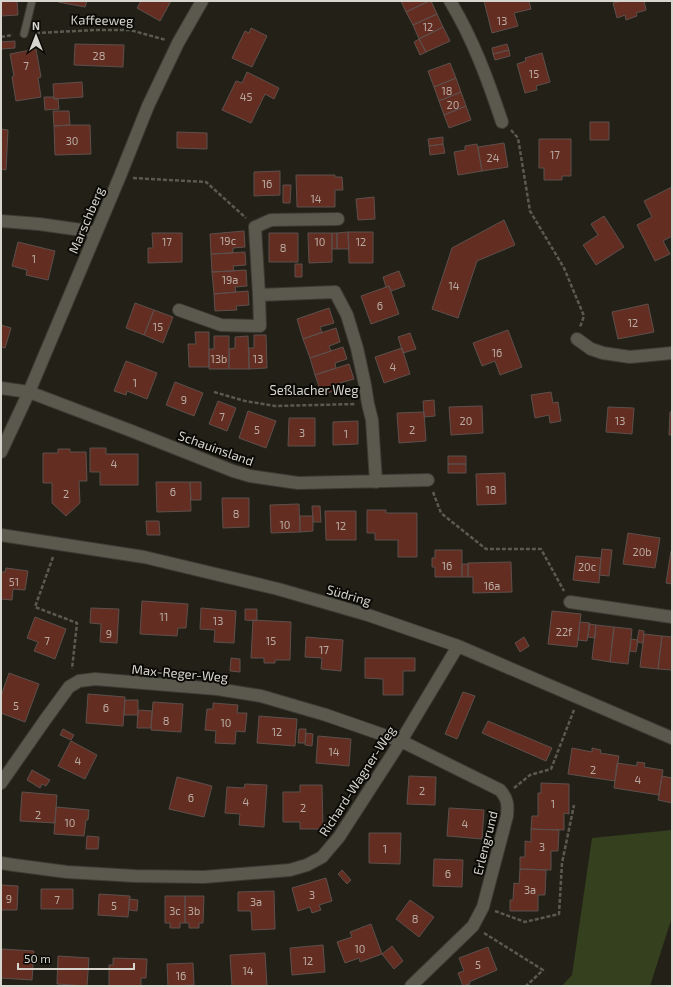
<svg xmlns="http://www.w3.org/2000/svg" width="673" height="987" viewBox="0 0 673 987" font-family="'Exo 2',sans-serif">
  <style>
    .green { fill: #35401f }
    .building { fill: #632e21; stroke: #5d4f4c }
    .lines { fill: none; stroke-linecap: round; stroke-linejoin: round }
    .lane-casing { stroke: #3c3b34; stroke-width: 9 }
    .street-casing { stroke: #3c3b34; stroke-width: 14 }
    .path { stroke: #5b5a51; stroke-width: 2.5; stroke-dasharray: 4 2; stroke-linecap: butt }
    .lane { stroke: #5b594e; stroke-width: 7 }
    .street { stroke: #5b594e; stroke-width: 12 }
    .labels { text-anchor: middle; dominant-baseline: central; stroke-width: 4; stroke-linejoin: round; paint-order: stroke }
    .number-label { font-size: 11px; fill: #b9aba3 }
    .street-label { font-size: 13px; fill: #d6d5ce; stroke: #0b0a06 }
  </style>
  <rect width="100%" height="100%" fill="#232117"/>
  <!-- green -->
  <path class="green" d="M672,830V917L650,986H562L572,975L592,838Z"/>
  <!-- building -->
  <path class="building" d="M1,1H17L18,15L1,16Z
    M58,1H87L85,7L58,2Z
    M141,1H171L160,21L137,8Z
    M401,1H429L406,12Z
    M429,1H431L437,14L413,25L406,12Z
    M484,1H529L531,9L514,13L518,26L492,33Z
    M622,1H644L646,10L636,13L637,16L626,20L625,15L617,18L613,3Z
    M437,14L443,27L419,39L413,25Z
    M443,27L450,41L426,52L419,39Z
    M251,28L267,36L252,67L232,58L245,31L249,33Z
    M419,39L426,52L420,55L414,42Z
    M15,41V48L1,49V42Z
    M75,44L124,45L123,67L74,65Z
    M507,44L509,50L493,54L492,48Z
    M36,49L41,77L38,78L41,97L16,101L12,77L14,76L10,54Z
    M509,50L510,56L495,60L493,54Z
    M542,53L550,82L536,86L537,90L525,93L517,64L526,61L525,58Z
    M450,63L456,78L434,87L428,71Z
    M247,72L279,88L274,99L265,94L251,123L222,110L236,81L242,83Z
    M456,78L461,92L439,101L434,87Z
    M82,82L83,97L54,99L53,84Z
    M461,92L466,106L444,115L439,101Z
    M44,97H54V99H58L59,109L45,110Z
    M466,106L471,120L449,128L444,115Z
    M53,111H69L70,125L54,126Z
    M590,122H609V140H590Z
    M70,125H90L91,154L55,155L54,126Z
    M1,129L8,130L6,170L1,169Z
    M177,132L207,133V149L177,148Z
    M443,137V144L429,146L428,139Z
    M539,139H571V176H562V180H544V168H539Z
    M504,143L508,167L482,171L478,147Z
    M443,144L445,153L430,155L429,146Z
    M477,144L482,171L458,175L454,152L465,150V146Z
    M280,171V195L254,196V172Z
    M296,175H335V177H342L343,190H335V207H297Z
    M283,185H291L290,203H283Z
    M672,187V236L663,241L670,254L655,261L637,225L652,217L644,201Z
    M374,197L375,219L358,220L356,199Z
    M604,216L624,247L596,265L583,245L598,235L591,224Z
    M504,220L515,245L477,261L458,318L432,309L452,248Z
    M244,231L245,247L233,248V253L211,254L210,234Z
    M348,232H373V263H349Z
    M348,232L349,249H337V233Z
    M152,233H182V262L148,263V248H153Z
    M269,233H298V262H269Z
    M308,233H332V262L309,263Z
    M332,233H337V249H332Z
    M18,242L55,251L48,280L26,275L27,270L12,266Z
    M245,252L246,265L233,266L234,271L212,272L211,254Z
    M295,264H302V277H295Z
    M246,270L247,286L235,287L236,292L214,294L212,272Z
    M399,271L405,286L391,291L389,286L386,287L383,277Z
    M389,286L399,314L371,324L361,296Z
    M248,291L249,305L236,306L237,310L215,311L214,294Z
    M135,303L154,310L144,335L126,328Z
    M648,304L654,332L618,339L612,312Z
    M329,308L334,323L320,327L322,332L303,339L297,319Z
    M154,310L173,317L163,343L144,335Z
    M1,325L11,328L5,348L1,347Z
    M336,328L340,342L329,346L331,351L310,358L303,339Z
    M508,330L522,367L500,375L495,361L482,366L473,343Z
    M195,332H209V367H189L188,344H196Z
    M410,333L416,349L403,353L398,337Z
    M254,335H266L267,368L249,369V348H254Z
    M214,336H229V369H209V349H214Z
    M248,336L249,369H229V349L235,348V337Z
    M343,347L347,359L335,363L336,368L315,375L310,358Z
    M402,348L410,374L384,383L375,357Z
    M126,361L157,373L147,399L127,391L126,395L114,391Z
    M349,364L354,379L340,383L342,388L322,395L315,375Z
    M175,382L203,393L194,416L166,405Z
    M551,392L553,403L558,402L561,421L550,423L549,415L535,418L531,395Z
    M434,400L435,416L424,417L423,401Z
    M218,401L236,408L227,431L209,424Z
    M482,406L483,433L451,435L449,407Z
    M608,407L634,408L632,434L606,432Z
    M248,411L276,421L266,448L239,438Z
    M424,412L426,441L399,443L397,413Z
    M670,412H672V435H669Z
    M289,418H315V446H288Z
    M358,421V444L333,445V422Z
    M90,448H106V454H138V485H100V472H90Z
    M58,449H70V452H86L87,481H79L80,503L66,516L52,503V483H43V453H58Z
    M448,456H466V464H448Z
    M448,464H466V473H448Z
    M505,473L506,504L477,505L476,474Z
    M156,482H190L191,511L157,512Z
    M190,482H201V500H191Z
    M222,498H249V527L223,528Z
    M299,504L300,532L271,533L270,505Z
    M312,506H320L321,522H313Z
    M367,510H386V513H417V557H398V540H375V533H367Z
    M325,511H356V540H326Z
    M300,516H313V531L300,532Z
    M146,521H159L160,535H147Z
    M628,533L660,538L655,568L623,564Z
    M602,549L612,550L609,576L599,575Z
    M435,550H462V577H435V567H432V558H435Z
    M671,551H672V584L666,583Z
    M576,556L601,558L599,583L573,580Z
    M511,562L512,592L473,593V577H468V563Z
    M462,564H468V577H462Z
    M6,568L28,571L25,590L13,589L12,600L1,599V572H5Z
    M142,601L188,604L186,628H178L177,636L140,634Z
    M91,608L119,609L117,643L100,642L101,624L90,623Z
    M201,608L236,611L234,643L214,642L215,630L200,629Z
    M245,609H257V621L245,620Z
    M552,611L581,614L577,647L548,644Z
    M35,617L66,629L55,659L34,651L38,642L27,638Z
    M253,620L291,622L290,660H275V663H264V658H251Z
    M580,622L590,623L587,641L578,640Z
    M589,624L596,625L595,638L588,637Z
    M596,625L614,627L610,662L592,659Z
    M614,627L632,629L628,664L610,662Z
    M639,630L644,631L643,643L637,642Z
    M644,634L662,636L658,669L640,667Z
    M662,636L672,637V670L658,669Z
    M306,637L343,640L341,671L321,669L322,658L305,657Z
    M524,637L529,646L520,652L515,643Z
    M631,639L638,640L636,652L630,651Z
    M231,658L240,659V672L230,671Z
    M365,658H415V671H403V695H383V679L365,678Z
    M9,673L39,684L25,722L1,713V696Z
    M463,692L475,696L457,739L445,734Z
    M88,694L125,697L123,726L86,723Z
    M125,700H138V715H124Z
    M153,702L183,704L181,732L151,730Z
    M213,703L238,705L237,713H247L245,732L236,731L235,744L215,743L216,731L205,730L207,709H213Z
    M138,710L152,711L151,728H137Z
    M259,716L297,719L295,746L257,743Z
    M488,721L552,748L546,761L482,733Z
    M63,729L74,735L71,740L60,735Z
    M299,729H306L305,743H298Z
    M306,733L313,734L312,746L305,745Z
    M318,736L351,739L349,766L316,763Z
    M71,741L97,755L85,779L58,766Z
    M572,748L592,752V748L601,750L600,753L619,756L615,781L568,774Z
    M637,762L645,763L644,767L663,770L659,795L614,788L617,763L637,766Z
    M32,770L50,780L46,786L42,784L40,788L27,780Z
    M409,776L436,777L435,805L407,804Z
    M662,776L672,778V803L658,800Z
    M177,777L212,786L204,817L169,809Z
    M541,783L569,784V814L564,813V830L531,829L532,816H538V793H541Z
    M245,784L267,785L264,827L239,825L240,814L225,813L227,787L244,788Z
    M300,785H322L323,829H300V822H283V792H300Z
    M22,792L57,795L55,823L20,821Z
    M56,807L89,810L88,820H86L84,836L54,834Z
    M449,808L484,810L482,839L447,836Z
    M531,829L559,830L558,851H551V870L520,869V857H525V841L531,842Z
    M369,833H401L400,864L369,863Z
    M87,836L99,837L98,849H86Z
    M434,859L463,860L462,887L433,886Z
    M520,869L546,870L545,895H538V911H510V900H513L514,883L519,884Z
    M342,870L351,880L347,884L338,874Z
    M326,878L332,901L319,905L321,910L312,913L310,907L298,911L292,888Z
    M1,885L18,886L17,910H1Z
    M41,889H73V909H41Z
    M274,891L275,929L252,930L251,911H238V892Z
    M99,894L130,896L128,917L98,915Z
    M165,896H185V923H180V928H170V923H165Z
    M185,896H204L203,923H199V928H189V923H185Z
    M129,899L138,900L137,911L129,910Z
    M410,900L434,917L419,937L396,919Z
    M371,924L382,954L360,962L359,958L345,963L337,942L352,937L350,932Z
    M323,945L325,972L292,975L290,948Z
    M392,946L403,961L394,969L382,954Z
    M488,947L497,970L469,982L470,984L463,986L458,973L464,971L459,958Z
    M2,949L34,951L32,980L1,978Z
    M265,953L267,986H232L230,955Z
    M58,956L89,958L87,986L57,984Z
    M113,958L147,959L146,978H141V986H109V965H113Z
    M193,963L194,985L168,986L167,964Z"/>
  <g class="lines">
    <defs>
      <path id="lane" d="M24,34L32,1"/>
      <path id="street" d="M450,1C473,39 488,80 502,122
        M338,219L271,220L255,227L259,295L335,292L347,315L357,348L365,385L368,404L372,420L376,482
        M1,221L39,224L96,232
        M179,310L221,325L260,326L259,295
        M577,339L591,349L603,353L630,357L672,353
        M1,388L29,392L129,430L233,471L250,476L298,483L428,480
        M1,452L29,392L120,176L148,106L178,43L202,1
        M1,535L144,557L278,589L368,615L458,646L672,738
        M570,602L672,617
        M1,783L45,720L69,687L79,681L95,679L217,689L261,696L326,715L401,741L500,790C508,799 508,805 507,816L483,907L473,926L411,986
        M1,863L14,865L67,872L135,876L204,877L290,870L307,865L322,857L339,837L401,741L458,646"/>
    </defs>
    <!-- lane casing -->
    <use href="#lane" class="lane-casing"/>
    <!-- street casing -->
    <use href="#street" class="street-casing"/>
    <!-- path -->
    <path class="path" d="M36,33L96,30H130L166,40
      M1,37L13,35
      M511,130L518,138L530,211L564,268L584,316L580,327
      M133,178L150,179L206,182L246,218
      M214,392L245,401L275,406L356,404
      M433,492L441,513L486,549H541L564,591
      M53,557L35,607L77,623L72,669
      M514,788L530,775L551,769L574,710
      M495,911L525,922L559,914L562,863L574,805
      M484,933L543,970L526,986"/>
    <!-- lane -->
    <use href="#lane" class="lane"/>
    <!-- street -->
    <use href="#street" class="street"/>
  </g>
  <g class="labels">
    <!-- number labels -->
    <g class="number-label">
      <text x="502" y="20">13</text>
      <text x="428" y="26">12</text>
      <text x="99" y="55">28</text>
      <text x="26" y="65">7</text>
      <text x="534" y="73">15</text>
      <text x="447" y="90">18</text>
      <text x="246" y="96">45</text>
      <text x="453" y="104">20</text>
      <text x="72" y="140">30</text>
      <text x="555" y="154">17</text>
      <text x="493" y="157">24</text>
      <text x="267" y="183">16</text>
      <text x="316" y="198">14</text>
      <text x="228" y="240">19c</text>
      <text x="167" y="241">17</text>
      <text x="320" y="241">10</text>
      <text x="361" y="241">12</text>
      <text x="283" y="247">8</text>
      <text x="34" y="258">1</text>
      <text x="230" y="279">19a</text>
      <text x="454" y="285">14</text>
      <text x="380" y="305">6</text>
      <text x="633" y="322">12</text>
      <text x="158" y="326">15</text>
      <text x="497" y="352">16</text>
      <text x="219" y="358">13b</text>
      <text x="258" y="358">13</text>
      <text x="393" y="366">4</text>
      <text x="135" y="382">1</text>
      <text x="184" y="399">9</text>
      <text x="222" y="416">7</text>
      <text x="466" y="420">20</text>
      <text x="620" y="420">13</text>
      <text x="257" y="429">5</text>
      <text x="412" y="429">2</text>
      <text x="302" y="432">3</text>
      <text x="346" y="433">1</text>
      <text x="114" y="463">4</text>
      <text x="491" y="489">18</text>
      <text x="173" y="491">6</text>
      <text x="66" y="493">2</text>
      <text x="236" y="513">8</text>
      <text x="285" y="524">10</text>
      <text x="341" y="525">12</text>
      <text x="642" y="551">20b</text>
      <text x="447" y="565">16</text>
      <text x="587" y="566">20c</text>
      <text x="14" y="581">51</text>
      <text x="492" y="585">16a</text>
      <text x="164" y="616">11</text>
      <text x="218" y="620">13</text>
      <text x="564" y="631">22f</text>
      <text x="109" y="633">9</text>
      <text x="47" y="640">7</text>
      <text x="271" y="640">15</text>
      <text x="324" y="649">17</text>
      <text x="16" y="705">5</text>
      <text x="106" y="707">6</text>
      <text x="166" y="720">8</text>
      <text x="226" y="722">10</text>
      <text x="277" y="731">12</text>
      <text x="334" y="751">14</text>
      <text x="78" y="760">4</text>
      <text x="593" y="769">2</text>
      <text x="638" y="779">4</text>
      <text x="422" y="790">2</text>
      <text x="191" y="797">6</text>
      <text x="246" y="801">4</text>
      <text x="553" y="803">1</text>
      <text x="303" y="807">2</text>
      <text x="38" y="814">2</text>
      <text x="70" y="822">10</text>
      <text x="465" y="823">4</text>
      <text x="542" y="846">3</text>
      <text x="385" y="848">1</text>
      <text x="448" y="873">6</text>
      <text x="530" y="889">3a</text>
      <text x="312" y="894">3</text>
      <text x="9" y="898">9</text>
      <text x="57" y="899">7</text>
      <text x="256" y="901">3a</text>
      <text x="114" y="905">5</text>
      <text x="175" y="910">3c</text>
      <text x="194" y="910">3b</text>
      <text x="415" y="918">8</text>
      <text x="360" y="948">10</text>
      <text x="308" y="960">12</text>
      <text x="478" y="964">5</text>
      <text x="248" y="970">14</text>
      <text x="181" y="975">16</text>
    </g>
    <!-- street labels -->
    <g class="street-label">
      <text transform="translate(102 20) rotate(1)">Kaffeeweg</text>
      <text transform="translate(86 220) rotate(-67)">Marschberg</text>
      <text x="314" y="390">Seßlacher Weg</text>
      <text transform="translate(216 448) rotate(20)">Schauinsland</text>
      <text transform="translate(349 595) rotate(16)">Südring</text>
      <text transform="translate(180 673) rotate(5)">Max-Reger-Weg</text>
      <text transform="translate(357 781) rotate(-57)">Richard-Wagner-Weg</text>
      <text transform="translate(485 843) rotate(-76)">Erlengrund</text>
    </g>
  </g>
  <!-- border -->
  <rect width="673" height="987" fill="none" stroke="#d6d5ce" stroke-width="4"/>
  <!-- north arrow -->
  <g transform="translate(36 36)" stroke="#0b0a06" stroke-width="3" paint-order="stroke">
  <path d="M0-3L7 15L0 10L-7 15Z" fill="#d6d5ce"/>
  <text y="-6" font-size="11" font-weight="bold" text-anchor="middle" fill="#d6d5ce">N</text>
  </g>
  <!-- scale -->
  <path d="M18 963v6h116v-6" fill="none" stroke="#d6d5ce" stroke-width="2"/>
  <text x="24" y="963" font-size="12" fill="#d6d5ce" stroke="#0b0a06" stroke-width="3" paint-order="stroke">50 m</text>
</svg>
